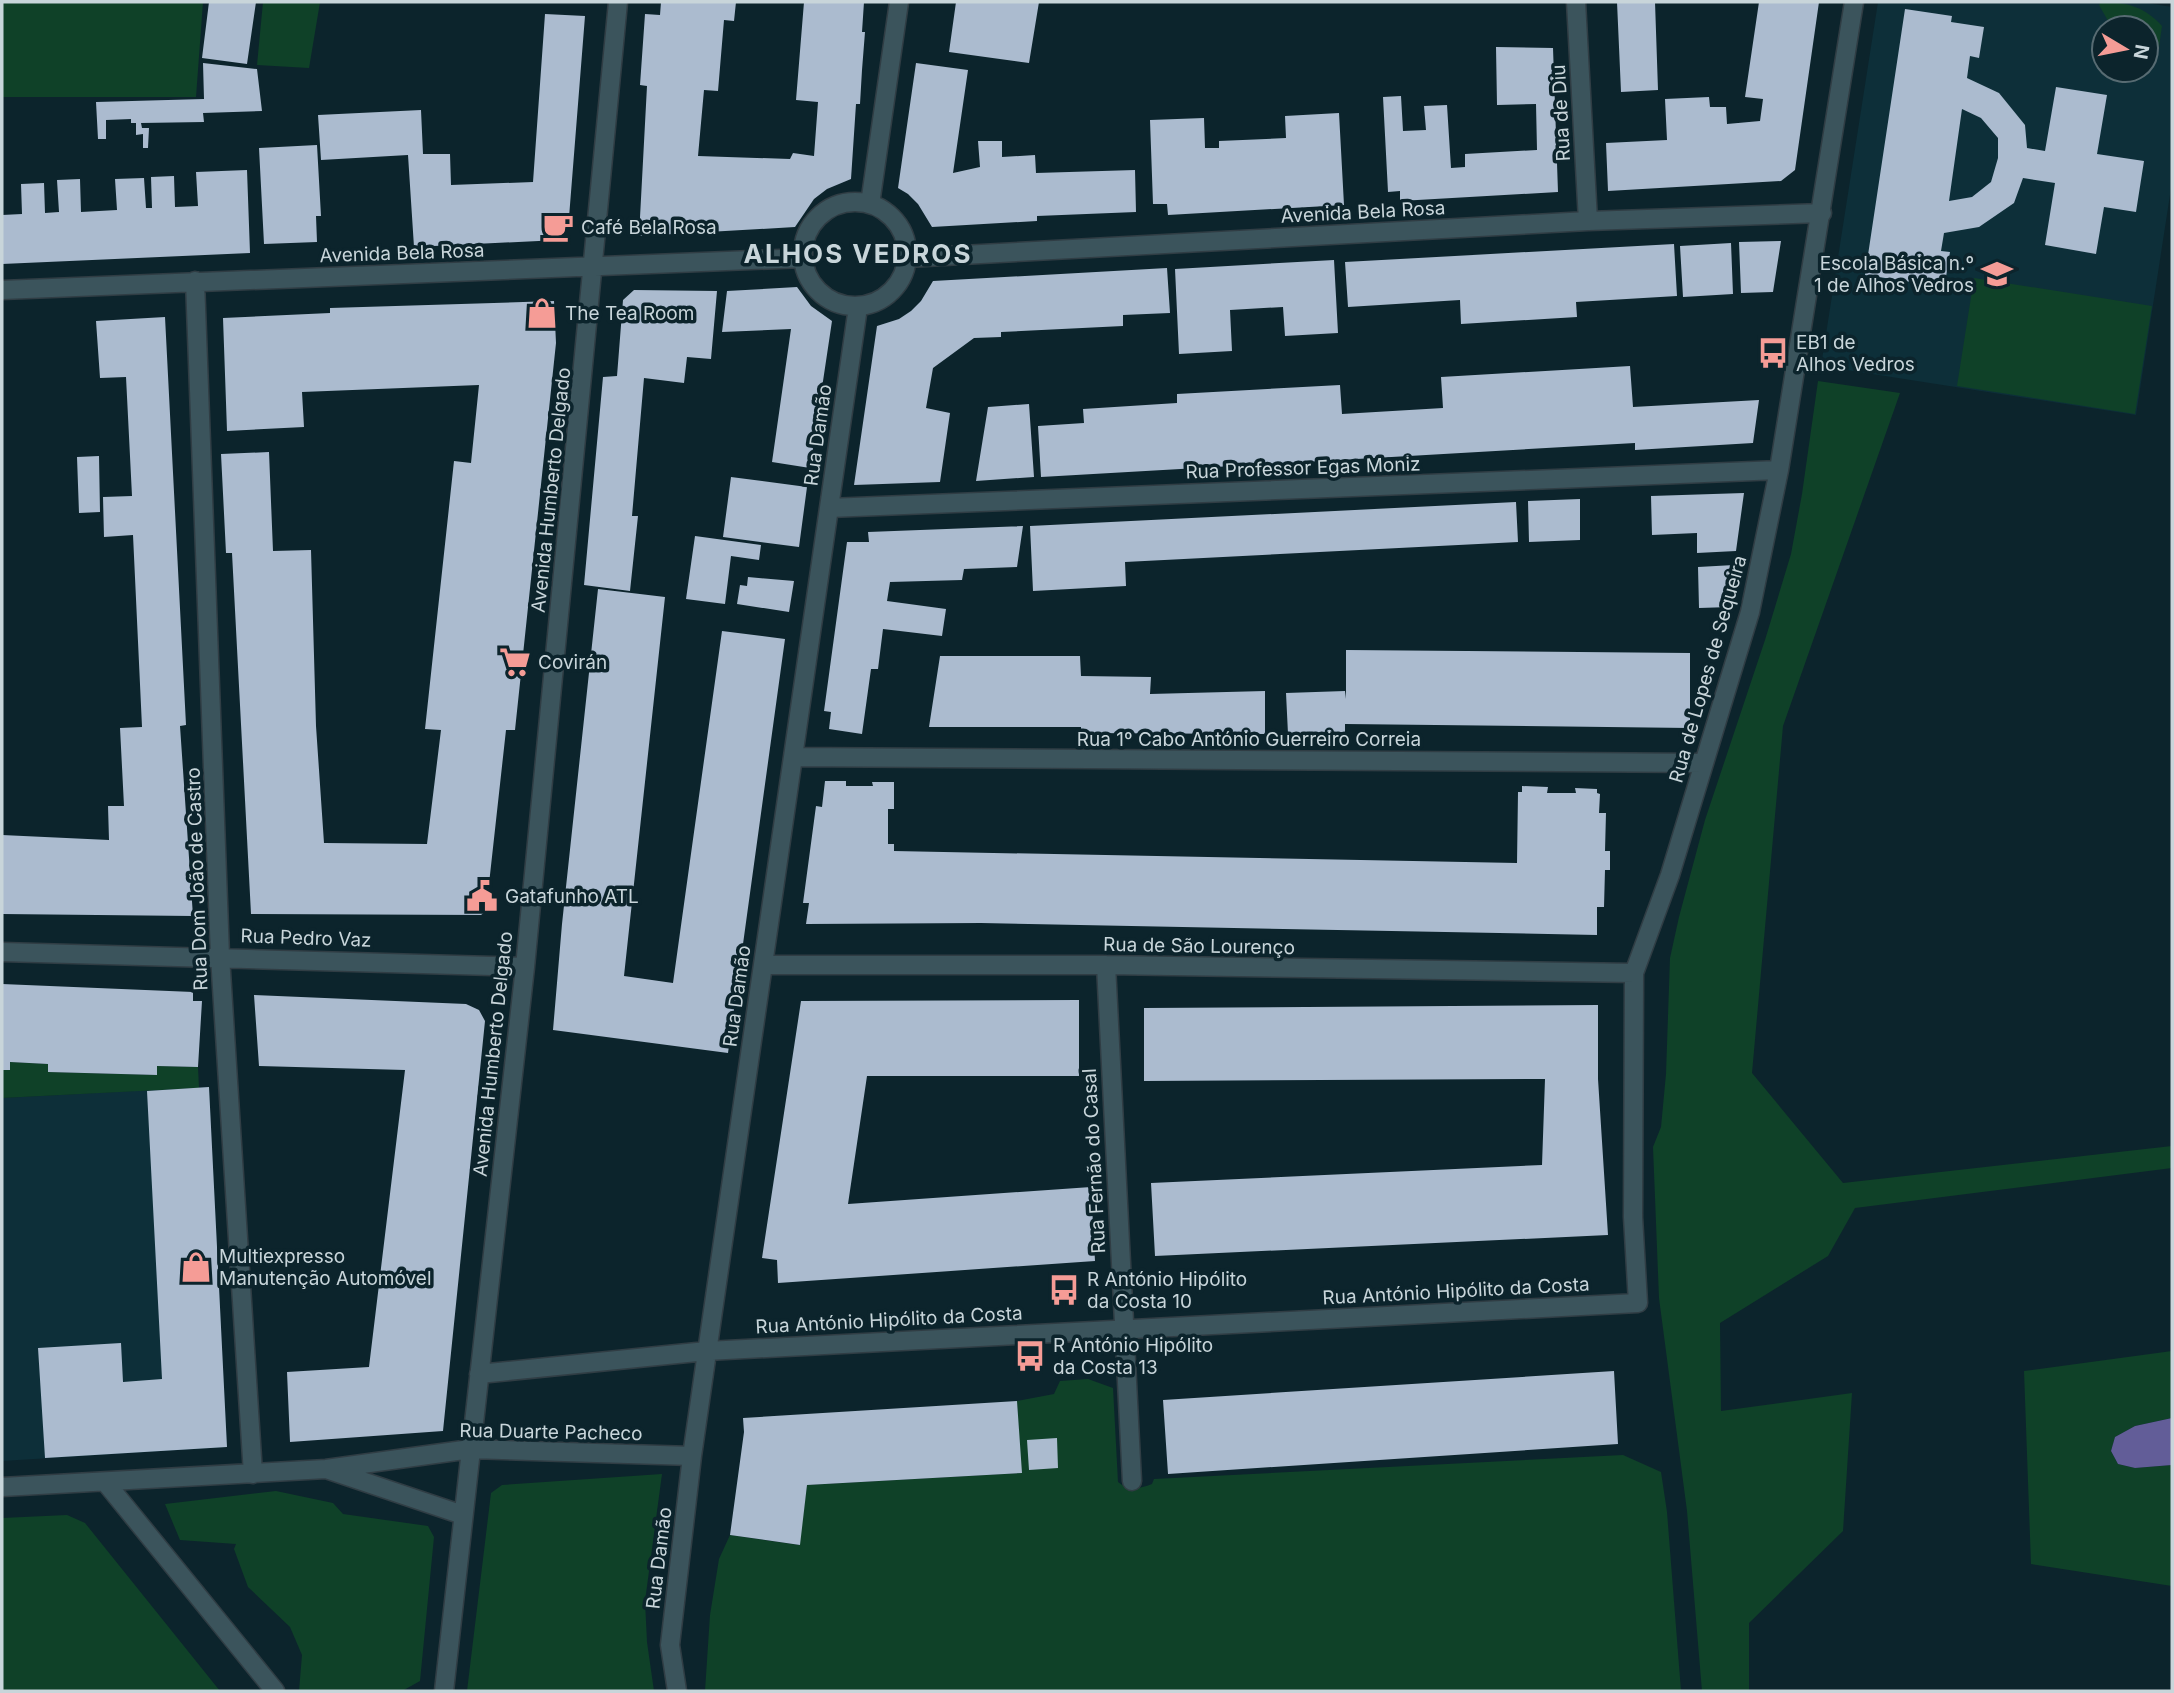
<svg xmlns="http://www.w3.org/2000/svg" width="2174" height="1693" viewBox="0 0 2174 1693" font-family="Inter,sans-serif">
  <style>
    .built { fill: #0d2f39; fill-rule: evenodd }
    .green { fill: #0f4128 }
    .water { fill: #625d98 }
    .building { fill: #abbbcf; fill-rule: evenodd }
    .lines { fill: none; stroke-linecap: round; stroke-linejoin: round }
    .street-casing { stroke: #303d44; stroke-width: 21 }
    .street { stroke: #3b545c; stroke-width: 18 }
    .labels { text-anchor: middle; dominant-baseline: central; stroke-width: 7; stroke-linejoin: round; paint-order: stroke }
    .street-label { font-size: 19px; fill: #c8d5da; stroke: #0c242c }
    .poi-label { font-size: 19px; fill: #c8d5da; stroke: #0c242c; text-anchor: start }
    .district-label { font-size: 26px; font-weight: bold; letter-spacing: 2px; fill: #c8d5da; stroke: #0c242c }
  </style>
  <rect width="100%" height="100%" fill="#0c242c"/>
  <!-- built -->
  <path class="built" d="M1878,2H2141L2172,7V182L2136,415L1821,366ZM2104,28H2146V70H2104Z
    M209,1087L227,1447L2,1461V1098Z"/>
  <!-- green -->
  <path class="green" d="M2,2H203L196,97H2Z
    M263,2H320L309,68L257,65Z
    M2101,2C2127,2 2145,7 2162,26L2159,47L2149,59H2146V28H2112L2099,5Z
    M1974,278L2152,306L2135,414L1957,386Z
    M1818,381L1900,393L1783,726L1752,1073L1843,1183L2172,1146V1168L1855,1208L1828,1256L1720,1323L1721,1411L1852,1393L1843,1531L1749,1623V1691H1702L1687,1511L1659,1298L1653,1147L1661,1127L1666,1074L1670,958L1679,917L1705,820L1765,640L1791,554L1802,494Z
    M10,1062L48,1064V1072L156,1075L157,1066L198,1067L199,1088L2,1098V1070H10Z
    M2172,1351V1418L2135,1426L2115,1437L2111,1451L2118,1464L2135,1468L2172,1465V1586L2031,1564L2024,1371Z
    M1088,1379L1113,1388L1118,1482C1129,1491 1139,1489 1152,1484L1154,1479L1623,1455L1661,1472L1667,1512L1681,1691H705L710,1615L719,1559L730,1535L799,1545L807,1485L1021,1473L1017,1401L1054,1394L1060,1381Z
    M662,1474L645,1601L647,1642L654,1691H467L491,1493L502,1485Z
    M276,1491L333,1503L343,1514L428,1526L434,1537L420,1681L402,1691H299L302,1655L290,1627L248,1587L234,1549L236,1544L180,1540L165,1504Z
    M67,1515L85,1523L220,1691H2V1518Z"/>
  <!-- water -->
  <path class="water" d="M2172,1418V1465L2135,1468L2118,1464L2111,1451L2115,1437L2135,1426Z"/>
  <!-- building -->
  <path class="building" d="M209,2H256L247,64L202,58Z
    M661,2H736L734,21L724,20L718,91L704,90L698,156L790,159L793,153L814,156L818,102L796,100L804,2H864L862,32H865L862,70L860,104H856L851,179L827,189L814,199L795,227L639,236L647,86L640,85L645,14L660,15Z
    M956,2H1039L1029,63L949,52Z
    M1617,2H1655L1658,90L1621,92Z
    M1759,2H1819L1795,170L1781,181L1608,191L1606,143L1667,140L1665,99L1709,97L1710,107H1726L1727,124L1760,121L1763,99L1745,97Z
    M1905,9L1952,16L1951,22L1984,27L1979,58L1970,56L1967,78L1999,93L2025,125L2027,148L2045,151L2056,87L2107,95L2097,154L2144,161L2136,212L2104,207L2096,254L2045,245L2055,183L2023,178L2014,203L1979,227L1944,233L1941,251L1950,252L1945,283L1913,278L1912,282L1865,275ZM1962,109L1981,118L1998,138V158L1991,182L1972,197L1949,201Z
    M545,14L585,16L568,230L559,240L414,247L408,155L321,160L318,115L421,110L423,154H450L451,185L533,182Z
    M1496,47L1553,48L1558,192L1400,201V191L1388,192L1383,97L1401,96L1403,131L1426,130L1424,106L1447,105L1451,168L1465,167V154L1537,150L1536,104L1497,105Z
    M203,63L257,69L262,111L203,113L204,122L141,123L142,128H149L148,148H143V134L136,135V123H131V119L106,120V139H98L96,102L204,99Z
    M916,63L968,70L953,173L980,167L978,141H1002V157L1035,155L1036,173L1135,170L1136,212L1037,216V221L932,227L918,204L908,194L898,188Z
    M1339,113L1344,205L1168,215L1167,204H1153L1150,120L1204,118L1205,148H1219V141L1286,138L1285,116Z
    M317,145L321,216H316L317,242L264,244L259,148Z
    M247,170L250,253L2,264V215L22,214L21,184L44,183L45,213L59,212L57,180L80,179L81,212L117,210L115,179L144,178L146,208H152L151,177L174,176L175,207L198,206L196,172Z
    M1781,241L1773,292L1741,293L1739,242Z
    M1731,243L1733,294L1683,297L1680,246Z
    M1674,244L1677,296L1576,302L1577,317L1461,324L1460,300L1348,307L1345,262Z
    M1334,260L1338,333L1285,336L1283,307L1230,310L1232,351L1179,354L1175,269Z
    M1167,268L1170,313L1123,315V326L1001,332V337L974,338L933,368L926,408L950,413L940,482L854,485L877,326L899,319L911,311L921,301L933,281Z
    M797,287L811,306L832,321L810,468L772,462L791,329L722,332L727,291Z
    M634,290L717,291L711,359L687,357L684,383L644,378L632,516H638L630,591L584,585L603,377L617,376L623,300Z
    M554,301L556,343L515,730H506L486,911L481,915L251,914L232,553H226L221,454L269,452L273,551L311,550L316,726L324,843L427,844L441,730L425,729L454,461L471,463L479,385L302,392L304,427L227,431L223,318L330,313V308Z
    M165,317L186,725L180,726L193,916L2,914V835L109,840L108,806H124L120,728L142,727L133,535L104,537L103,497L132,496L126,377L100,378L96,321Z
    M1630,366L1633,407L1759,400L1753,443L1635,450V443L1041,477L1038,426L1084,423L1083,409L1177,403V394L1340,385L1342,414L1443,408L1441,377Z
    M1029,404L1034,477L976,481L988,407Z
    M99,456L100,512L79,513L77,457Z
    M731,477L807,487L799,547L723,537Z
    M1744,493L1736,551L1697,553V533L1652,535L1651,496Z
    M1580,499V540L1529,542L1528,501Z
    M1516,502L1518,542L1125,562L1126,586L1033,591L1030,526Z
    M1023,526L1017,567L964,569L962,580L890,582L887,601L946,609L942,636L883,629L878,669H871L862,734L829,729L831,712L824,711L847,542H869L868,532Z
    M695,536L761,545L759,560L731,556L725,604L686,599Z
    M1734,565L1730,607L1699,608L1698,567Z
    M748,577L794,581L789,612L737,604L740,585L747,586Z
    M598,589L665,597L624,976L673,983L722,631L785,639L728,1053L553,1030L562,924Z
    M1346,650L1690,653V728L1345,724V732L1288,734L1286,693L1345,691L1346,699Z
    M940,656H1080L1081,676L1151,677L1150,694L1265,691V734L1081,733V727H929Z
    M825,781H846V786H873L872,782H894V809H888V844H894V851L1517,863L1518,792H1522V786L1548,787L1547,793H1576L1575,788L1597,789V793L1600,794L1599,813H1606L1605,851H1610V870H1605L1604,907H1597V935L981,923L806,924L809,903H803L816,806L822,807Z
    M2,984L193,992V1001H202L198,1067L157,1066V1075L48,1072V1064L10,1062V1070H2Z
    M254,995L466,1004L479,1010L485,1021L443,1431L290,1442L287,1372L369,1367L405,1070L259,1066Z
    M1079,1000V1076H867L848,1204L1091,1187L1095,1261L778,1283L777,1260L762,1258L801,1001Z
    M1598,1005V1079L1608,1235L1155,1256L1151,1183L1542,1165L1545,1079L1144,1081V1008Z
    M209,1087L227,1447L45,1458L38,1348L121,1343L123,1382L162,1379L147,1091Z
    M1614,1371L1618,1444L1168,1474L1163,1400Z
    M1017,1401L1022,1473L807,1485L800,1545L730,1535L744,1432L743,1418Z
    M1057,1438L1058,1468L1029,1470L1027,1440Z"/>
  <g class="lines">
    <defs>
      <path id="street" d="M1576,2L1588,221
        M803 254a52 52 0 1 1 104 0a52 52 0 1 1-104 0Z
        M870,204L899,2
        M907,258L1588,221L1822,213
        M195,281L220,956L253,1474
        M2,290L803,258
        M829,508L1779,470
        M793,757L1704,763
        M2,952L525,967
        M763,965H1106L1634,973
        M1106,965L1132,1481
        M479,1374L707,1351L1638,1303L1633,1217L1634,973L1670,875L1750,612L1779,470L1854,2
        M329,1470L463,1515
        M106,1483L275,1691
        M2,1487L326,1469L471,1449L692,1456
        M444,1691L525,967L618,2
        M677,1691L670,1645L692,1456L858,307"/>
    </defs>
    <!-- street casing -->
    <use href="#street" class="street-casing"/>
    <!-- street -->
    <use href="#street" class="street"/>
  </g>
  <!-- icons -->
  <defs>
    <symbol id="cafe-bare" viewBox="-9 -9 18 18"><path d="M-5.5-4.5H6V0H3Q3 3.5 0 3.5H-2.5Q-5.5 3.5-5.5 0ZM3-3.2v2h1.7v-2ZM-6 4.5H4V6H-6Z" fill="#f59c96" stroke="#0c242c" stroke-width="2.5" paint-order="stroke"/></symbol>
    <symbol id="school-bare" viewBox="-9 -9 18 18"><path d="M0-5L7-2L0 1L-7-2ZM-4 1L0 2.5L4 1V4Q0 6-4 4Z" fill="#f59c96" stroke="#0c242c" stroke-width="2.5" paint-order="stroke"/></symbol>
    <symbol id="shop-bare" viewBox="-9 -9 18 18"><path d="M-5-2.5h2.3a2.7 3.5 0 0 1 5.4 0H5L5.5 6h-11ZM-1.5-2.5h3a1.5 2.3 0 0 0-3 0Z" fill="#f59c96" stroke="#0c242c" stroke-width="2.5" paint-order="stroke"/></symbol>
    <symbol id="bus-bare" viewBox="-9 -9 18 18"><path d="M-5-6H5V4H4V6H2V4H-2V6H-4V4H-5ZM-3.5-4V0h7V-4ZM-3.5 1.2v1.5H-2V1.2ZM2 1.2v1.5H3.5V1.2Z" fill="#f59c96" stroke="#0c242c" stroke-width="2.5" paint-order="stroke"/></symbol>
    <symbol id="supermarket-bare" viewBox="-9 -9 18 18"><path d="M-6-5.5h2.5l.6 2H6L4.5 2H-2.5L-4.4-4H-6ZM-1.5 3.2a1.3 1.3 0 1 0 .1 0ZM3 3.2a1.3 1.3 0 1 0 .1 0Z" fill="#f59c96" stroke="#0c242c" stroke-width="2.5" paint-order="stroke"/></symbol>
    <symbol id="civic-bare" viewBox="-9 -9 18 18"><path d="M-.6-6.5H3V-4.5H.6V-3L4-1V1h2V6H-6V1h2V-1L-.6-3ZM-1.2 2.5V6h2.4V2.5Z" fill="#f59c96" stroke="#0c242c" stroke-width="2.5" paint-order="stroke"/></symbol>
  </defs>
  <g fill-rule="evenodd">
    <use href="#cafe-bare" x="536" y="205" width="44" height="44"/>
    <use href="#school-bare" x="1975" y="252" width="44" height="44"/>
    <use href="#shop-bare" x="520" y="291" width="44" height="44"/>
    <use href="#bus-bare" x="1751" y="331" width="44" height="44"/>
    <use href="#supermarket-bare" x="493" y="640" width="44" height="44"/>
    <use href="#civic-bare" x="460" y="874" width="44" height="44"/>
    <use href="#shop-bare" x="174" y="1245" width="44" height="44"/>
    <use href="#bus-bare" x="1042" y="1268" width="44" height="44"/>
    <use href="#bus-bare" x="1008" y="1334" width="44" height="44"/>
  </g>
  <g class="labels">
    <!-- street labels -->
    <g class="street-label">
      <text transform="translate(1561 113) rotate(-93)">Rua de Diu</text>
      <text transform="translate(1363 212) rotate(-3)">Avenida Bela Rosa</text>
      <text transform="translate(402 253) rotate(-2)">Avenida Bela Rosa</text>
      <text transform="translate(818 435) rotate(-82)">Rua Damão</text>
      <text transform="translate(1303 468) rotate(-2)">Rua Professor Egas Moniz</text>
      <text transform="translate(551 490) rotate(-84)">Avenida Humberto Delgado</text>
      <text transform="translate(1708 669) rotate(-74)">Rua de Lopes de Sequeira</text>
      <text x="1249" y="739">Rua 1º Cabo António Guerreiro Correia</text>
      <text transform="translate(197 879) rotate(-92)">Rua Dom João de Castro</text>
      <text transform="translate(306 938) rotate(2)">Rua Pedro Vaz</text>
      <text transform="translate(1199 946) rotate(1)">Rua de São Lourenço</text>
      <text transform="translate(737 996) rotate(-82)">Rua Damão</text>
      <text transform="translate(493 1054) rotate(-84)">Avenida Humberto Delgado</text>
      <text transform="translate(1094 1161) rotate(-93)">Rua Fernão do Casal</text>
      <text transform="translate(1456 1291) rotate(-3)">Rua António Hipólito da Costa</text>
      <text transform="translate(889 1320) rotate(-3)">Rua António Hipólito da Costa</text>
      <text transform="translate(551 1432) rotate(1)">Rua Duarte Pacheco</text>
      <text transform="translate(659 1558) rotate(-83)">Rua Damão</text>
    </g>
    <!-- poi labels -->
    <g class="poi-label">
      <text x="581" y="227">Café Bela Rosa</text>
      <text x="1974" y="263" text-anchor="end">Escola Básica n.º<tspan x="1974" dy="22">1 de Alhos Vedros</tspan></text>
      <text x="565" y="313">The Tea Room</text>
      <text x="1796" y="342">EB1 de<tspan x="1796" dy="22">Alhos Vedros</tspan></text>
      <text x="538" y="662">Covirán</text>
      <text x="505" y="896">Gatafunho ATL</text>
      <text x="219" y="1256">Multiexpresso<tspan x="219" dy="22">Manutenção Automóvel</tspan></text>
      <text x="1087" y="1279">R António Hipólito<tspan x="1087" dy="22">da Costa 10</tspan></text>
      <text x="1053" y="1345">R António Hipólito<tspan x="1053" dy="22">da Costa 13</tspan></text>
    </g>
    <!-- district labels -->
    <g class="district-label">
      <text x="858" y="253">ALHOS VEDROS</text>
    </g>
  </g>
  <!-- border -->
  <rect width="2174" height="1693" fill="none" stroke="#c8d5da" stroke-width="7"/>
  <!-- north arrow -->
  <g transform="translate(2125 49) rotate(100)"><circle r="33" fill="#0c242c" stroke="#576b72" stroke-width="2"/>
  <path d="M0-5L12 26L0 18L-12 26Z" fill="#f59c96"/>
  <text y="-10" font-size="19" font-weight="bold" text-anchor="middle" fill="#c8d5da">N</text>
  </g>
</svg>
